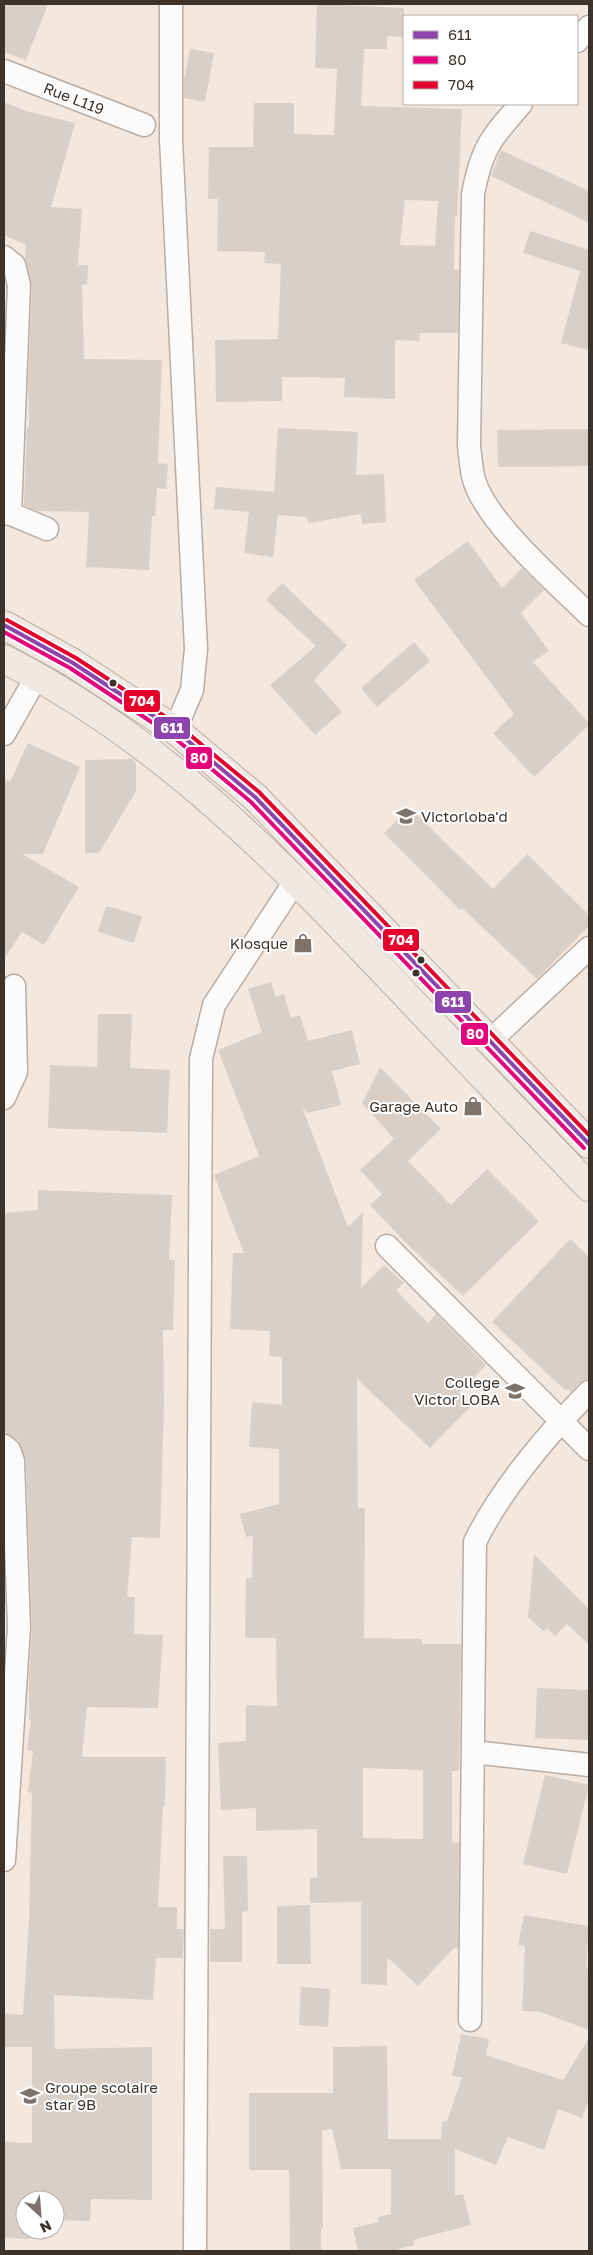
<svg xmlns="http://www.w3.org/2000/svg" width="593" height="2255" viewBox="0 0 593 2255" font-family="'Golos Text',sans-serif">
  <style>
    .building { fill: #dacfc7; fill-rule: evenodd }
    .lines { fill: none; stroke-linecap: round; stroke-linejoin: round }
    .minor-casing { stroke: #b8ada5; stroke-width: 25 }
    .major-casing { stroke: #bdac9e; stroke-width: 30 }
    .minor { stroke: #fdfbfa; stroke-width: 22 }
    .major { stroke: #f0e8e2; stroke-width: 28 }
    .bus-1-casing { stroke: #fff; stroke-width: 8 }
    .bus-2-casing { stroke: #fff; stroke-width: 8 }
    .bus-3-casing { stroke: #fff; stroke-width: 8 }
    .bus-1 { stroke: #8e44ad; stroke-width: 4 }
    .bus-2 { stroke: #e5007d; stroke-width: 4 }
    .bus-3 { stroke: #e4002b; stroke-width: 4 }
    .bus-dot { fill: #3e332b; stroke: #fff; stroke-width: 2 }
    .labels { text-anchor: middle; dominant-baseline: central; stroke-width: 4; stroke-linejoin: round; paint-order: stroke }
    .street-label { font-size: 15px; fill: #3e332b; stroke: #fff }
    .poi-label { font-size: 15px; fill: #3e332b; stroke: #fff; text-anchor: end }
    .line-badge { stroke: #fff; stroke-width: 2 }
    .badge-label { font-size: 14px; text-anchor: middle; font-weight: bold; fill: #fff }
  </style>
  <rect width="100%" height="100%" fill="#f4e7de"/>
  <!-- building -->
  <path class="building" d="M4,4H48L26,60L4,52Z
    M317,4L404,8V37L387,36V49H364L361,106L462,109L457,217H455L454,270H459L458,333H420L419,341L395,340V399L344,397L345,378L282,377V401L216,402L215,340L278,339L281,264L264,263L265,252L217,251L218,199H208L209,147H253L254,103H294V134L334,135L337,69L315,68ZM405,200L438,201L435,246L400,245Z
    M190,49L214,53L205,102L184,98V80Z
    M4,102L26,111L75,123L51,207L82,209L78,265H88L87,285L82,284L84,359L162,360L158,463L168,464L166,489L157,488L155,516H152L149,570L86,567L89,512L37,511L24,505L27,427H29L28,387L32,285L25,258L26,245L4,235Z
    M501,150L589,191V223L491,176Z
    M530,231L589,250V350L561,343L580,271L523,253Z
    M278,428L358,432L356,475L384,474L386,522L362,524L361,514L308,523L307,517L278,515L273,557L244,553L249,512L214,509L216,487L274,492Z
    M589,429V466L498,467L497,430Z
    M468,541L502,588L522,568L544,590L521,613L549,651L533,662L589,723V725L534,777L493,733L514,714L414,580Z
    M282,583L347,645L314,680L342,712L315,735L270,685L316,646L266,600Z
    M414,642L430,661L377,707L361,688Z
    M28,743L80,767L43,854H22L79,887L44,945L22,932L4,959V779L10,782Z
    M133,759L136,762V791L99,853H85V760Z
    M410,808L493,889L527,854L589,915V926L537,979L462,908L460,910L384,833Z
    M106,906L142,916L134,943L98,932Z
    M271,982L276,997L284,994L291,1018L300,1015L308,1041L352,1030L360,1064L332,1071L341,1105L307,1113L302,1107L348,1227L363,1212L361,1288L384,1265L404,1283L396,1290L428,1323L436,1314L486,1365L459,1393L472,1405L430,1448L357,1379L358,1508H365L364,1638L422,1639V1644H461L459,1771H452V1842L459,1843L458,1948H454L418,1986L387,1957V1985L361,1984V1902L310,1903V1878H317V1829L256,1831V1808L221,1810L218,1743L246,1741V1705L277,1706L276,1638H245L246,1578H252L253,1536L246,1537L240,1514L279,1504V1449L249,1447L252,1402L282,1405V1357L269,1356L270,1331L230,1329L233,1253H244L214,1175L259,1156L218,1050L262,1032L248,989ZM363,1768L423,1770V1839L363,1838Z
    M98,1014H132L130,1068L170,1070L167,1133L48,1128L50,1065L97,1067Z
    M380,1067L441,1129L408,1161L451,1205L487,1169L539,1221L463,1296L406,1243L370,1205L382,1194L360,1170L394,1139L362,1103Z
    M38,1190L172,1195L169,1260H175L173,1330H163L164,1403L160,1538L132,1537L127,1597H135L134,1634L163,1635L158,1708L87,1707L82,1757H166L165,1806H163L158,1907H177V1929H184L183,1958H156L153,2000L54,1995L55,2049L152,2047V2200L91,2199L90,2221L55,2220V2200H25V2230H29V2239L4,2238V2142L32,2143V2047H4V2014L23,2015L29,1920L32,1793L28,1792L33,1751L27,1750L31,1720H29V1678L32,1627L26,1460L18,1440L4,1433V1213L38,1210Z
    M570,1239L589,1257V1379L580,1383L571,1392L568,1389L566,1391L492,1322Z
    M534,1554L589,1609V1645L567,1624L555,1636L547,1628L544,1632L528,1617Z
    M537,1688L589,1690V1740L535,1738Z
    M545,1775L589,1785L567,1874L523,1864Z
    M223,1856H247L248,1911L242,1912V1962H210V1929H225Z
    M310,1905L311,1964H277V1906Z
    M524,1915L589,1926L586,1968L589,1969V2030L541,2012L522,2011L525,1946L518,1945Z
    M301,1987L330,1989L328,2027L299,2025Z
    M461,2034L489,2039L486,2055L563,2080L589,2038V2100L582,2118L558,2109L544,2150L508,2137L496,2165L455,2149V2196L463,2194L471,2225L413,2240L414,2245L392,2251H358L353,2228L379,2222L378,2217L391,2214V2169H341L332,2129L322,2130L323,2228H321V2251H290L289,2170H249V2093H333V2047L387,2046L388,2139H441L442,2122L447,2121L462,2077L452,2076Z"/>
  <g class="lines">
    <defs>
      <path id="minor" d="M171,4V139L196,649L192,690L175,730
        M577,41L589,27
        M4,71L144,125
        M521,104C491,138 482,147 473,194L469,445C470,456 471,466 473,476C483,520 557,583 589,615
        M4,257L14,265L19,285L10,514
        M4,511L47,529
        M4,734L37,676
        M490,1041L589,948
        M4,1098L16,1072L14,986
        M387,1246L589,1449
        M4,1446L9,1450L13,1461L19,1627L4,1860
        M473,1752L589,1765
        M470,2020L475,1542C499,1492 549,1432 589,1392
        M195,2251L201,1059L214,1005L296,880"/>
      <path id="major" d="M4,625L73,663L175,730L255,797L589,1144
        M4,659C165,741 282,864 405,994C466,1059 528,1123 589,1187"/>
    </defs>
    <!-- minor casing -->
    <use href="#minor" class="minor-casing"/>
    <!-- major casing -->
    <use href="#major" class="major-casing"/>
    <!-- minor -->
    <use href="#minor" class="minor"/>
    <!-- major -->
    <use href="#major" class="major"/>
    <defs>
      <path id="bus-1" d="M4,625L73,663L175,730L255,797L589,1144"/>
      <path id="bus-2" d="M4,632L70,668L171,735L251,802L584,1148"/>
      <path id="bus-3" d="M7,620L76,658L178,725L259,792L589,1135"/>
    </defs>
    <!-- bus-1 casing -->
    <use href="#bus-1" class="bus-1-casing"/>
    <!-- bus-2 casing -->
    <use href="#bus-2" class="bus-2-casing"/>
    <!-- bus-3 casing -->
    <use href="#bus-3" class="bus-3-casing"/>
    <!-- bus-1 -->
    <use href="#bus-1" class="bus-1"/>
    <!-- bus-2 -->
    <use href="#bus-2" class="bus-2"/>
    <!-- bus-3 -->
    <use href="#bus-3" class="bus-3"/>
  </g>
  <!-- icons -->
  <defs>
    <symbol id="school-bare" viewBox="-9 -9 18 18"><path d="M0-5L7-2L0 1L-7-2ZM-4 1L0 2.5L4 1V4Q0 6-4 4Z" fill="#7e726a" stroke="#fff" stroke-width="2.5" paint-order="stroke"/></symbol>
    <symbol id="shop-bare" viewBox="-9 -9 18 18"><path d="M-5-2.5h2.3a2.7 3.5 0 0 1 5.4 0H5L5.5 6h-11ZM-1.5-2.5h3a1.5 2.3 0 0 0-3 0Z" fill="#7e726a" stroke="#fff" stroke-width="2.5" paint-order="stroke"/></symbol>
  </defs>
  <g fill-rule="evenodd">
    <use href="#school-bare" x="392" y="802" width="28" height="28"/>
    <use href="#shop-bare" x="289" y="929" width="28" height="28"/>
    <use href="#shop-bare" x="459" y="1092" width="28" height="28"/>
    <use href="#school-bare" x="501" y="1377" width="28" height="28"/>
    <use href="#school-bare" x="16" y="2082" width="28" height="28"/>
  </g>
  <!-- markers -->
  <g class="bus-dot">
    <circle cx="113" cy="683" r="4.5"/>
    <circle cx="421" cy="960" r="4.5"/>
    <circle cx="416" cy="973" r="4.5"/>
  </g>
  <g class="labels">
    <!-- street labels -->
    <g class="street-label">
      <text transform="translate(74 98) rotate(21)">Rue L119</text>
    </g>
    <!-- poi labels -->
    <g class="poi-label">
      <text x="421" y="816" text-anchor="start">Victorloba'd</text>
      <text x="288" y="943">Kiosque</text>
      <text x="458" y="1106">Garage Auto</text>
      <text x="500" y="1382">College<tspan x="500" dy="17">Victor LOBA</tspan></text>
      <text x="45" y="2087" text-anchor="start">Groupe scolaire<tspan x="45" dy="17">star 9B</tspan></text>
    </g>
  </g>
  <g class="line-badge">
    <rect x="123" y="689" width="38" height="24" rx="5" fill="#e4002b"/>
    <rect x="153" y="716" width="38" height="24" rx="5" fill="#8e44ad"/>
    <rect x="185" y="746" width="28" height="24" rx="5" fill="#e5007d"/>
    <rect x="382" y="928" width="38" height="24" rx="5" fill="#e4002b"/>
    <rect x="434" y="990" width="38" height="24" rx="5" fill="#8e44ad"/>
    <rect x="460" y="1022" width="29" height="24" rx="5" fill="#e5007d"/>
  </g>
  <g class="badge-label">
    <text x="142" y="706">704</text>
    <text x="172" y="733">611</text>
    <text x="199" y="763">80</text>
    <text x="401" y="945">704</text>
    <text x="453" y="1007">611</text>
    <text x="475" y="1039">80</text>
  </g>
  <!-- border -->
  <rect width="593" height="2255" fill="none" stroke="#3e332b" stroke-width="10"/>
  <!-- legend -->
  <rect x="403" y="15" width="175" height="90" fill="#ffffff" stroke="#b2adaa"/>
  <rect x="413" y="31" width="25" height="8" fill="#8e44ad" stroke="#b2adaa"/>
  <text x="448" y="40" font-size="15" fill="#3e332b">611</text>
  <rect x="413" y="56" width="25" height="8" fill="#e5007d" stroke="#b2adaa"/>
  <text x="448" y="65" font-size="15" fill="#3e332b">80</text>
  <rect x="413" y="81" width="25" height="8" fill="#e4002b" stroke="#b2adaa"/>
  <text x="448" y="90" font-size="15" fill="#3e332b">704</text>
  <!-- north arrow -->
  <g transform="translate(40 2215) rotate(154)"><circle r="24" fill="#ffffff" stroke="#b2adaa"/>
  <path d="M0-4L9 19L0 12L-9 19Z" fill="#7e726a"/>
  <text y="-8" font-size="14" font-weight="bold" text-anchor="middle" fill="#3e332b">N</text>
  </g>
</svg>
